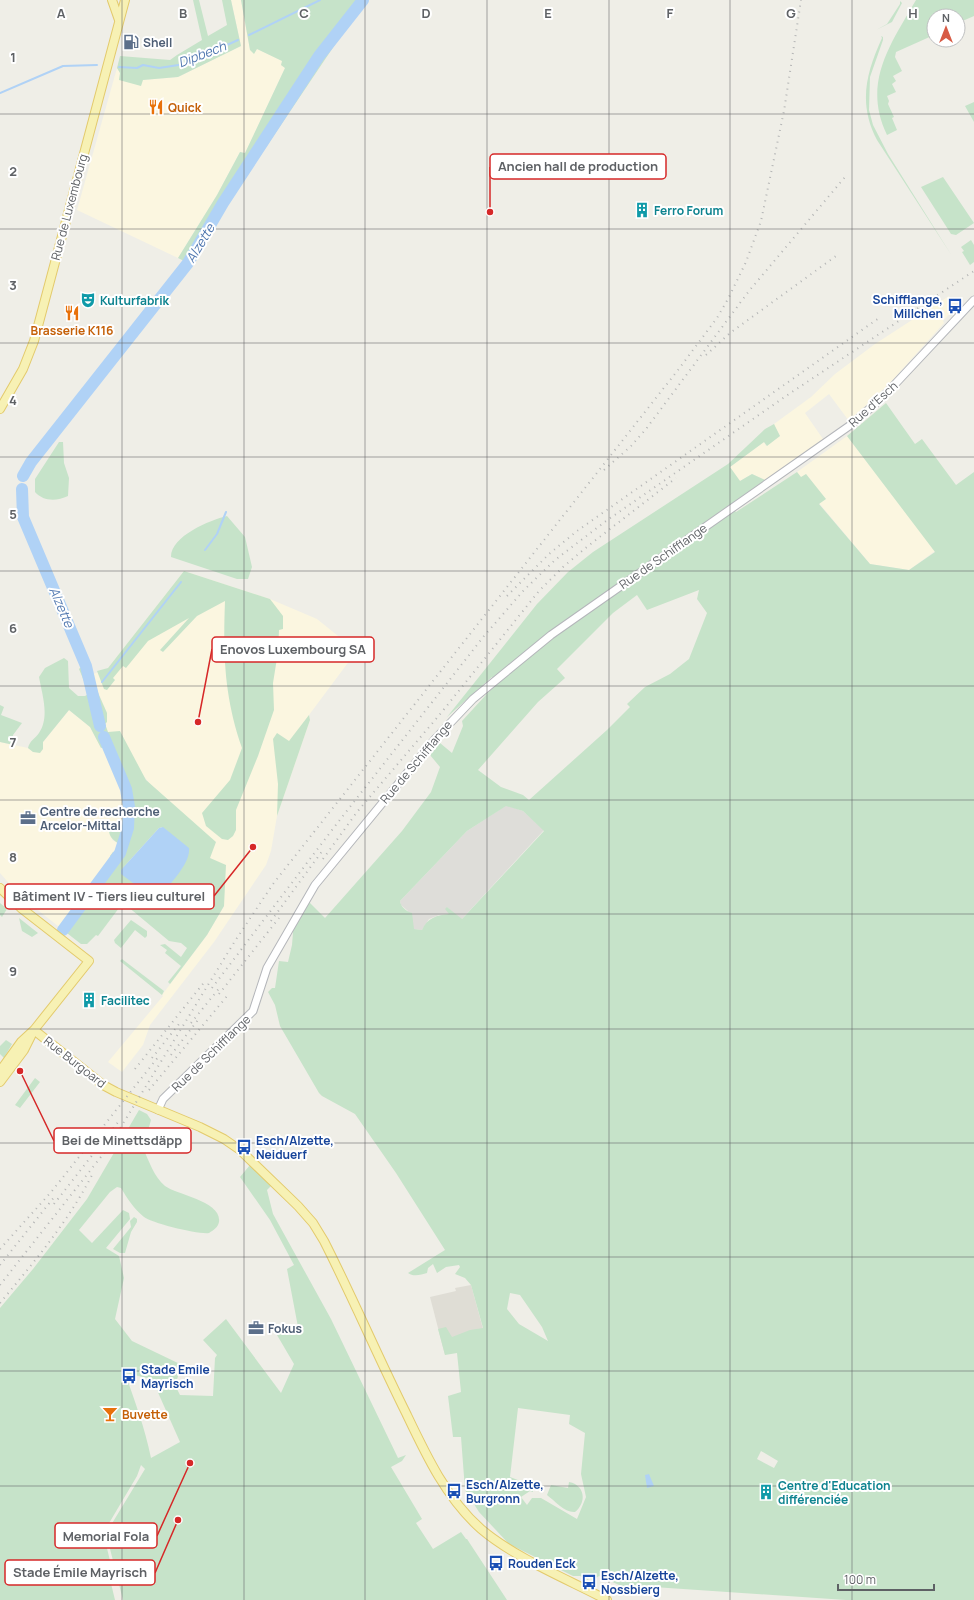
<svg xmlns="http://www.w3.org/2000/svg" width="974" height="1600" viewBox="0 0 974 1600" font-family="Manrope,sans-serif">
  <style>
    .commercial { fill: #fbf6e0 }
    .industrial { fill: #deddd9 }
    .education { fill: #dfddd5 }
    .green { fill: #c6e3c9; fill-rule: evenodd }
    .water { fill: #b0d2f6 }
    .lines { fill: none; stroke-linecap: round; stroke-linejoin: round }
    .stream { stroke: #b0d2f6; stroke-width: 2 }
    .river { stroke: #b0d2f6; stroke-width: 12 }
    .tertiary-casing { stroke: #b4b6ba; stroke-width: 9 }
    .primary-casing { stroke: #e3ca6c; stroke-width: 10 }
    .tertiary { stroke: #fff; stroke-width: 7 }
    .primary { stroke: #f7f1b4; stroke-width: 8 }
    .rail { stroke: #b4b5b5; stroke-width: 2; stroke-dasharray: 1 5; stroke-linecap: butt }
    .grid { fill: none; stroke: #5e6165; stroke-width: 1; stroke-opacity: 0.55 }
    .labels { text-anchor: middle; dominant-baseline: central; stroke-width: 4; stroke-linejoin: round; paint-order: stroke }
    .service-label { font-size: 12px; font-weight: bold; fill: #4e5e75; stroke: #fff; text-anchor: start }
    .food-label { font-size: 12px; font-weight: bold; fill: #c56008; stroke: #fff; text-anchor: start }
    .street-label { font-size: 12px; fill: #5e6165; stroke: #fff }
    .culture-label { font-size: 12px; font-weight: bold; fill: #0d838f; stroke: #fff; text-anchor: start }
    .transit-label { font-size: 12px; font-weight: bold; fill: #164399; stroke: #fff; text-anchor: start }
    .water-label { font-size: 13px; font-style: italic; fill: #5178b0; stroke: #fff }
    .grid-label { font-size: 13px; text-anchor: middle; font-weight: bold; fill: #5e6165; stroke: #fff; stroke-width: 4; stroke-linejoin: round; paint-order: stroke }
    .leader { fill: none; stroke: #d62828; stroke-width: 1.5 }
    .callout-dot { fill: #d62828; stroke: #fff; stroke-width: 1.5 }
    .callout { fill: #fff; stroke: #d62828; stroke-width: 1.5 }
    .callout-label { font-size: 13px; text-anchor: middle; font-weight: bold; fill: #5e6165 }
  </style>
  <rect width="100%" height="100%" fill="#efeee7"/>
  <!-- commercial -->
  <path class="commercial" d="M231,0H241L250,50L257,49L283,61L281,65L285,68L245,154L240,152L217,195L178,258L77,210L117,68L120,73L143,80L178,77L241,46Z
    M949,296L953,301L948,307L952,311L943,321L944,323L888,385L849,421L829,394L805,413L823,439L765,480L752,474L740,481L730,467L764,442L766,446L780,436L774,424L811,397L835,374L875,344Z
    M847,436L935,551L909,570L870,564L819,503L825,499L806,474L801,478L797,472Z
    M184,571L270,599L317,619L353,648L350,654V660L309,715L310,720L277,816L271,851L266,865L214,942L150,1025L143,1045L122,1072L108,1062L163,996L162,995L207,935L224,906L210,858L108,732L105,724L107,713L91,675L108,668Z
    M69,710L90,727L101,748L107,746L126,789L129,807L128,828L123,824L112,840L123,846L120,853L113,852L110,856L115,861L63,930L20,896L0,873V742L28,748L33,752L43,749V742Z"/>
  <!-- industrial -->
  <path class="industrial" d="M507,805L523,811L544,830L461,920L447,907L450,914L439,915L429,919L422,930L413,929L408,911L401,905L400,901L467,831Z"/>
  <!-- education -->
  <path class="education" d="M471,1285L483,1329L445,1355L430,1297L456,1291L455,1288Z"/>
  <!-- green -->
  <path class="green" d="M193,0H199L208,36L227,25L222,0H231L241,46L178,77L143,80L141,86L119,80L120,73L117,68L120,56L170,60L177,55L202,40Z
    M241,0H365L188,263L178,258L217,195L240,152L245,153L285,68L281,65L282,61L257,49L254,54L250,50Z
    M916,0H974V16L958,23V16H934V35L896,52L895,57L902,71L893,76L896,81L892,84L896,92L887,96L889,101L888,104L894,117L892,118L897,130L887,135C862,83 890,45 916,0Z
    M900,1L902,3L892,22L876,30L887,24L900,4Z
    M881,36L883,37V40L870,77L869,110L873,125L888,154L952,256L877,140C858,104 866,73 882,38Z
    M974,102V122L965,106Z
    M943,177L974,223L956,235L951,234L921,187Z
    M971,240L974,245V262L970,265L962,252L964,251L961,247Z
    M886,403L915,444L922,439L956,485L974,472V1600H846L639,1586L628,1589L599,1576L593,1580L589,1578L588,1580L580,1576H573L509,1544L479,1512L465,1490L461,1437H453L448,1396L461,1392L457,1353L445,1355L438,1329L446,1327L452,1337L470,1330L483,1328L471,1285L465,1278L455,1274L460,1267L459,1265L446,1267L437,1273L433,1264L428,1268L427,1273C421,1275 413,1277 408,1273L445,1250L396,1173L355,1114L322,1096L319,1093L280,1026L275,1005L268,992L272,988H275L279,961L288,962L292,945L294,920L306,899L325,918L402,831L431,792L440,767L430,755L440,743L452,753L463,726L462,721L496,684L492,677L447,717L537,604L568,572L593,552L728,464L765,429L774,424L780,436L767,446L764,442L730,467L740,481L752,474L765,480L708,520L702,528L732,508L736,512L797,472L801,477L806,474L826,499L819,504L870,564L909,570L935,552L847,436ZM699,590L697,599L707,613L689,659L670,674L645,687L627,704L630,707L607,730L529,800L523,795L501,787L478,770L538,702L565,678L557,669L613,613L637,595L647,610ZM506,806L523,811L544,831L462,919L447,907L445,909L449,914C437,915 427,918 422,930L414,929L412,913C406,911 401,907 400,901L467,831ZM510,1293L520,1295L542,1327L548,1341L519,1324L507,1309ZM518,1408L570,1415L569,1424L585,1433L581,1474L586,1497L577,1519L541,1498H532L527,1505L521,1497L530,1491L533,1492V1483L529,1482L528,1486L523,1485V1482L510,1477ZM761,1451L778,1461L774,1468L757,1459Z
    M59,442H63L64,463L69,478L68,496C57,501 44,502 35,492V479Z
    M227,516L245,537L252,567L248,579H237L171,557C171,536 210,520 227,516Z
    M184,571L270,599L283,616V629L279,630L278,652L273,683L274,710L258,756L236,810V830L233,836L228,840L222,839L206,826L202,813L230,780L242,748C224,696 223,654 225,601L197,616L163,652L160,650L189,618L148,641L126,668L123,666L113,678L115,680L107,690L104,689L97,671L108,668Z
    M64,658L68,661L69,688L78,696H85L93,691L86,686L79,669L82,666H86L107,713V722L105,724L108,732L120,731L146,780L216,842L210,858L226,865L224,906L207,935L170,984L168,982L181,966L165,953L167,950L160,945L165,944L181,957L187,948L181,943L169,941L127,906L119,908L98,936L96,935L87,944H81L63,930L114,861L110,856L113,852L120,853L123,846C114,841 108,838 109,827L118,822L128,828C130,791 121,778 107,746L101,748L90,727L69,710L43,742V749L40,753L33,752L28,748C30,740 35,739 39,733C50,717 42,694 39,677L45,668ZM163,827L121,870L159,828Z
    M0,705L4,707L1,715L22,723L13,735L14,745L0,742Z
    M309,715L310,720L277,816L278,784L273,739L277,733L289,741Z
    M0,903L7,909L2,917L0,915Z
    M19,918L38,933L32,937L22,931Z
    M131,920L147,931V936L145,938L135,930L121,948L115,943L114,940Z
    M122,959L164,991L162,995L120,961Z
    M6,1040L12,1044L4,1058L0,1054V1046Z
    M35,1078L40,1082L20,1108L15,1105Z
    M139,1110L147,1114L151,1120L143,1148C149,1161 154,1177 165,1186C177,1195 222,1201 219,1222C218,1227 214,1230 209,1233C200,1235 151,1223 144,1217C134,1209 127,1198 121,1188L117,1187L110,1192L79,1230L92,1243L123,1210L129,1213L130,1219L106,1248L119,1256L124,1278L115,1319L132,1341L182,1365L175,1385L180,1395L213,1396L215,1358L217,1355L203,1340L226,1319L281,1393L294,1364L277,1335L298,1327L287,1269L294,1265L270,1220L240,1177L250,1165L271,1186L267,1190L273,1214L331,1319L398,1458L406,1455L402,1461L391,1467L422,1519L416,1523L433,1549L461,1532L466,1539H467L507,1600H123L108,1541V1530L145,1469L141,1465L137,1476L105,1530V1540L111,1565L107,1567L115,1600H0V1308L33,1269L87,1199ZM125,1373L152,1379L180,1442L151,1458C145,1428 135,1402 125,1373Z
    M134,1217L137,1219V1222L131,1232L125,1253H120L113,1249L131,1227L130,1221Z
    M569,1482C585,1485 587,1502 575,1512C565,1513 555,1501 547,1495L551,1485L568,1488Z"/>
  <!-- water -->
  <path class="water" d="M163,827L189,848C191,863 169,885 160,896L153,898L121,874V870L159,828Z
    M649,1474L654,1486L647,1488L645,1475Z"/>
  <g class="lines">
    <!-- stream -->
    <path class="stream" d="M249,35L320,0
      M119,67L137,68L143,65L159,68L185,64L238,40
      M0,93L63,66L97,65
      M205,550L217,534L226,512
      M102,682L181,582"/>
    <!-- river -->
    <path class="river" d="M23,476L31,462L188,263L223,203L319,56L363,0
      M22,489L23,517L86,666L100,726
      M63,930L120,853L128,828L129,807L126,789L104,737"/>
    <defs>
      <path id="tertiary" d="M158,1110L163,1099L253,1011L267,968L315,885L435,739L473,699L551,635L852,424L882,398L974,300"/>
      <path id="primary" d="M112,0L119,20
        M0,409L23,369L34,341L125,0
        M0,888L21,908L89,961L34,1030L21,1042L0,1071
        M34,1030L103,1085L116,1092L200,1127L224,1139L240,1150L298,1206L313,1223L324,1241C353,1298 378,1357 406,1413C426,1455 446,1498 481,1529C515,1558 567,1579 607,1600
        M0,1082L24,1050L31,1036"/>
    </defs>
    <!-- tertiary casing -->
    <use href="#tertiary" class="tertiary-casing"/>
    <!-- primary casing -->
    <use href="#primary" class="primary-casing"/>
    <!-- tertiary -->
    <use href="#tertiary" class="tertiary"/>
    <!-- primary -->
    <use href="#primary" class="primary"/>
    <!-- rail -->
    <path class="rail" d="M706,355L730,333L836,256
      M604,470L631,446L646,429L749,291L845,177
      M507,596L549,554L577,531L879,318
      M323,859L357,812L441,713L539,591L563,567L588,546L676,478
      M271,921L323,850
      M212,988L335,826L484,636L524,590L555,560L606,521L789,394L974,271
      M219,994L279,918
      M191,1023L221,986
      M171,1055L198,1020
      M152,1058L179,1024
      M135,1069L206,980
      M149,1090L228,995
      M54,1204L119,1121
      M0,1249L52,1191L159,1056
      M0,1265L55,1196
      M0,1285L108,1148L235,941L273,884L678,370L717,318L728,299L746,262L761,221L784,111L801,0
      M0,1303C34,1262 68,1222 92,1175"/>
  </g>
  <!-- grid -->
  <path class="grid" d="M122,0V1600M244,0V1600M365,0V1600M487,0V1600M609,0V1600M730,0V1600M852,0V1600M0,114H974M0,229H974M0,343H974M0,457H974M0,571H974M0,686H974M0,800H974M0,914H974M0,1029H974M0,1143H974M0,1257H974M0,1371H974M0,1486H974"/>
  <!-- icons -->
  <defs>
    <symbol id="fuel-bare" viewBox="-9 -9 18 18"><path d="M-5.5-6h7V0h2V4h1.3V-2.5L3-4.5l.8-.8L6-3V5H2.5V1h-1V6h-7ZM-4.2-4.7v3.2H.2V-4.7Z" fill="#5c6f8a" stroke="#fff" stroke-width="2.5" paint-order="stroke"/></symbol>
    <symbol id="restaurant-bare" viewBox="-9 -9 18 18"><path d="M-5-6h1v4h1v-4h1v4h1v-4h1v5L-1.5 .5V6h-2V.5L-5-1ZM5-6V6H3V1.5H1.5Q1.5-4 5-6Z" fill="#e8710a" stroke="#fff" stroke-width="2.5" paint-order="stroke"/></symbol>
    <symbol id="building-bare" viewBox="-9 -9 18 18"><path d="M-4-6H4V6H1V3H-1V6H-4ZM-2.5-4.3h1.7v1.8h-1.7ZM.8-4.3h1.7v1.8H.8ZM-2.5-1h1.7V.8h-1.7ZM.8-1h1.7V.8H.8Z" fill="#0f9aa8" stroke="#fff" stroke-width="2.5" paint-order="stroke"/></symbol>
    <symbol id="theatre-bare" viewBox="-9 -9 18 18"><path d="M-5-5.5Q0-4 5-5.5V0Q5 5 0 6Q-5 5-5 0ZM-3.3-2.5H-1v1.5H-3.3ZM1-2.5H3.3v1.5H1ZM-2.8 1Q0 5.5 2.8 1Z" fill="#0f9aa8" stroke="#fff" stroke-width="2.5" paint-order="stroke"/></symbol>
    <symbol id="bus-bare" viewBox="-9 -9 18 18"><path d="M-5-6H5V4H4V6H2V4H-2V6H-4V4H-5ZM-3.5-4V0h7V-4ZM-3.5 1.2v1.5H-2V1.2ZM2 1.2v1.5H3.5V1.2Z" fill="#1a4fb4" stroke="#fff" stroke-width="2.5" paint-order="stroke"/></symbol>
    <symbol id="office-bare" viewBox="-9 -9 18 18"><path d="M-6-3h4V-5.5h4V-3h4V5H-6ZM-1-4.5V-3h2v-1.5ZM-6 0V1H6V0Z" fill="#5c6f8a" stroke="#fff" stroke-width="2.5" paint-order="stroke"/></symbol>
    <symbol id="bar-bare" viewBox="-9 -9 18 18"><path d="M-6-5H6L.8 .8V4.5H3.5V6h-7V4.5H-.8V.8Z" fill="#e8710a" stroke="#fff" stroke-width="2.5" paint-order="stroke"/></symbol>
  </defs>
  <g fill-rule="evenodd">
    <use href="#fuel-bare" x="120" y="31" width="22" height="22"/>
    <use href="#restaurant-bare" x="145" y="96" width="22" height="22"/>
    <use href="#building-bare" x="631" y="199" width="22" height="22"/>
    <use href="#theatre-bare" x="77" y="289" width="22" height="22"/>
    <use href="#bus-bare" x="944" y="295" width="22" height="22"/>
    <use href="#restaurant-bare" x="61" y="302" width="22" height="22"/>
    <use href="#office-bare" x="17" y="807" width="22" height="22"/>
    <use href="#building-bare" x="78" y="989" width="22" height="22"/>
    <use href="#bus-bare" x="233" y="1136" width="22" height="22"/>
    <use href="#office-bare" x="245" y="1317" width="22" height="22"/>
    <use href="#bus-bare" x="118" y="1365" width="22" height="22"/>
    <use href="#bar-bare" x="99" y="1403" width="22" height="22"/>
    <use href="#bus-bare" x="443" y="1480" width="22" height="22"/>
    <use href="#building-bare" x="755" y="1481" width="22" height="22"/>
    <use href="#bus-bare" x="485" y="1552" width="22" height="22"/>
    <use href="#bus-bare" x="578" y="1571" width="22" height="22"/>
  </g>
  <g class="labels">
    <!-- service labels -->
    <g class="service-label">
      <text x="143" y="42">Shell</text>
      <text x="40" y="811">Centre de recherche<tspan x="40" dy="14">Arcelor-Mittal</tspan></text>
      <text x="268" y="1328">Fokus</text>
    </g>
    <!-- food labels -->
    <g class="food-label">
      <text x="168" y="107">Quick</text>
      <text x="72" y="330" text-anchor="middle">Brasserie K116</text>
      <text x="122" y="1414">Buvette</text>
    </g>
    <!-- street labels -->
    <g class="street-label">
      <text transform="translate(69 207) rotate(-75)">Rue de Luxembourg</text>
      <text transform="translate(873 404) rotate(-42)">Rue d'Esch</text>
      <text transform="translate(663 556) rotate(-35)">Rue de Schifflange</text>
      <text transform="translate(416 762) rotate(-50)">Rue de Schifflange</text>
      <text transform="translate(211 1053) rotate(-44)">Rue de Schifflange</text>
      <text transform="translate(75 1062) rotate(38)">Rue Burgoard</text>
    </g>
    <!-- culture labels -->
    <g class="culture-label">
      <text x="654" y="210">Ferro Forum</text>
      <text x="100" y="300">Kulturfabrik</text>
      <text x="101" y="1000">Facilitec</text>
      <text x="778" y="1485">Centre d'Education<tspan x="778" dy="14">différenciée</tspan></text>
    </g>
    <!-- transit labels -->
    <g class="transit-label">
      <text x="943" y="299" text-anchor="end">Schifflange,<tspan x="943" dy="14">Millchen</tspan></text>
      <text x="256" y="1140">Esch/Alzette,<tspan x="256" dy="14">Neiduerf</tspan></text>
      <text x="141" y="1369">Stade Emile<tspan x="141" dy="14">Mayrisch</tspan></text>
      <text x="466" y="1484">Esch/Alzette,<tspan x="466" dy="14">Burgronn</tspan></text>
      <text x="508" y="1563">Rouden Eck</text>
      <text x="601" y="1575">Esch/Alzette,<tspan x="601" dy="14">Nossbierg</tspan></text>
    </g>
    <!-- water labels -->
    <g class="water-label">
      <text transform="translate(202 54) rotate(-21)">Dipbech</text>
      <text transform="translate(200 243) rotate(-59)">Alzette</text>
      <text transform="translate(62 607) rotate(67)">Alzette</text>
    </g>
  </g>
  <g class="grid-label">
    <text x="61" y="18">A</text>
    <text x="183" y="18">B</text>
    <text x="304" y="18">C</text>
    <text x="426" y="18">D</text>
    <text x="548" y="18">E</text>
    <text x="670" y="18">F</text>
    <text x="791" y="18">G</text>
    <text x="913" y="18">H</text>
    <text x="13" y="62">1</text>
    <text x="13" y="176">2</text>
    <text x="13" y="290">3</text>
    <text x="13" y="405">4</text>
    <text x="13" y="519">5</text>
    <text x="13" y="633">6</text>
    <text x="13" y="747">7</text>
    <text x="13" y="862">8</text>
    <text x="13" y="976">9</text>
  </g>
  <!-- callouts -->
  <path class="leader" d="M490 212L490 167M198 722L212 649M253 847L214 896M20 1071L54 1141M190 1463L157 1536M178 1520L155 1573"/>
  <g class="callout-dot">
    <circle cx="490" cy="212" r="4"/>
    <circle cx="198" cy="722" r="4"/>
    <circle cx="253" cy="847" r="4"/>
    <circle cx="20" cy="1071" r="4"/>
    <circle cx="190" cy="1463" r="4"/>
    <circle cx="178" cy="1520" r="4"/>
  </g>
  <g class="callout">
    <rect x="490" y="154" width="176" height="25" rx="4"/>
    <rect x="212" y="637" width="162" height="25" rx="4"/>
    <rect x="5" y="884" width="209" height="25" rx="4"/>
    <rect x="54" y="1128" width="137" height="25" rx="4"/>
    <rect x="55" y="1523" width="102" height="25" rx="4"/>
    <rect x="5" y="1560" width="150" height="25" rx="4"/>
  </g>
  <g class="callout-label">
    <text x="578" y="171">Ancien hall de production</text>
    <text x="293" y="654">Enovos Luxembourg SA</text>
    <text x="109" y="901">Bâtiment IV - Tiers lieu culturel</text>
    <text x="122" y="1145">Bei de Minettsdäpp</text>
    <text x="106" y="1541">Memorial Fola</text>
    <text x="80" y="1577">Stade Émile Mayrisch</text>
  </g>
  <!-- north arrow -->
  <g transform="translate(946 28)"><circle r="19" fill="#ffffff" stroke="#bfc0c1"/>
  <path d="M0-3L7 15L0 10L-7 15Z" fill="#d75b45"/>
  <text y="-6" font-size="11" font-weight="bold" text-anchor="middle" fill="#5e6165">N</text>
  </g>
  <!-- scale -->
  <path d="M838 1584v6h96v-6" fill="none" stroke="#5e6165" stroke-width="2"/>
  <text x="844" y="1584" font-size="12" fill="#5e6165" stroke="#ffffff" stroke-width="3" paint-order="stroke">100 m</text>
</svg>
